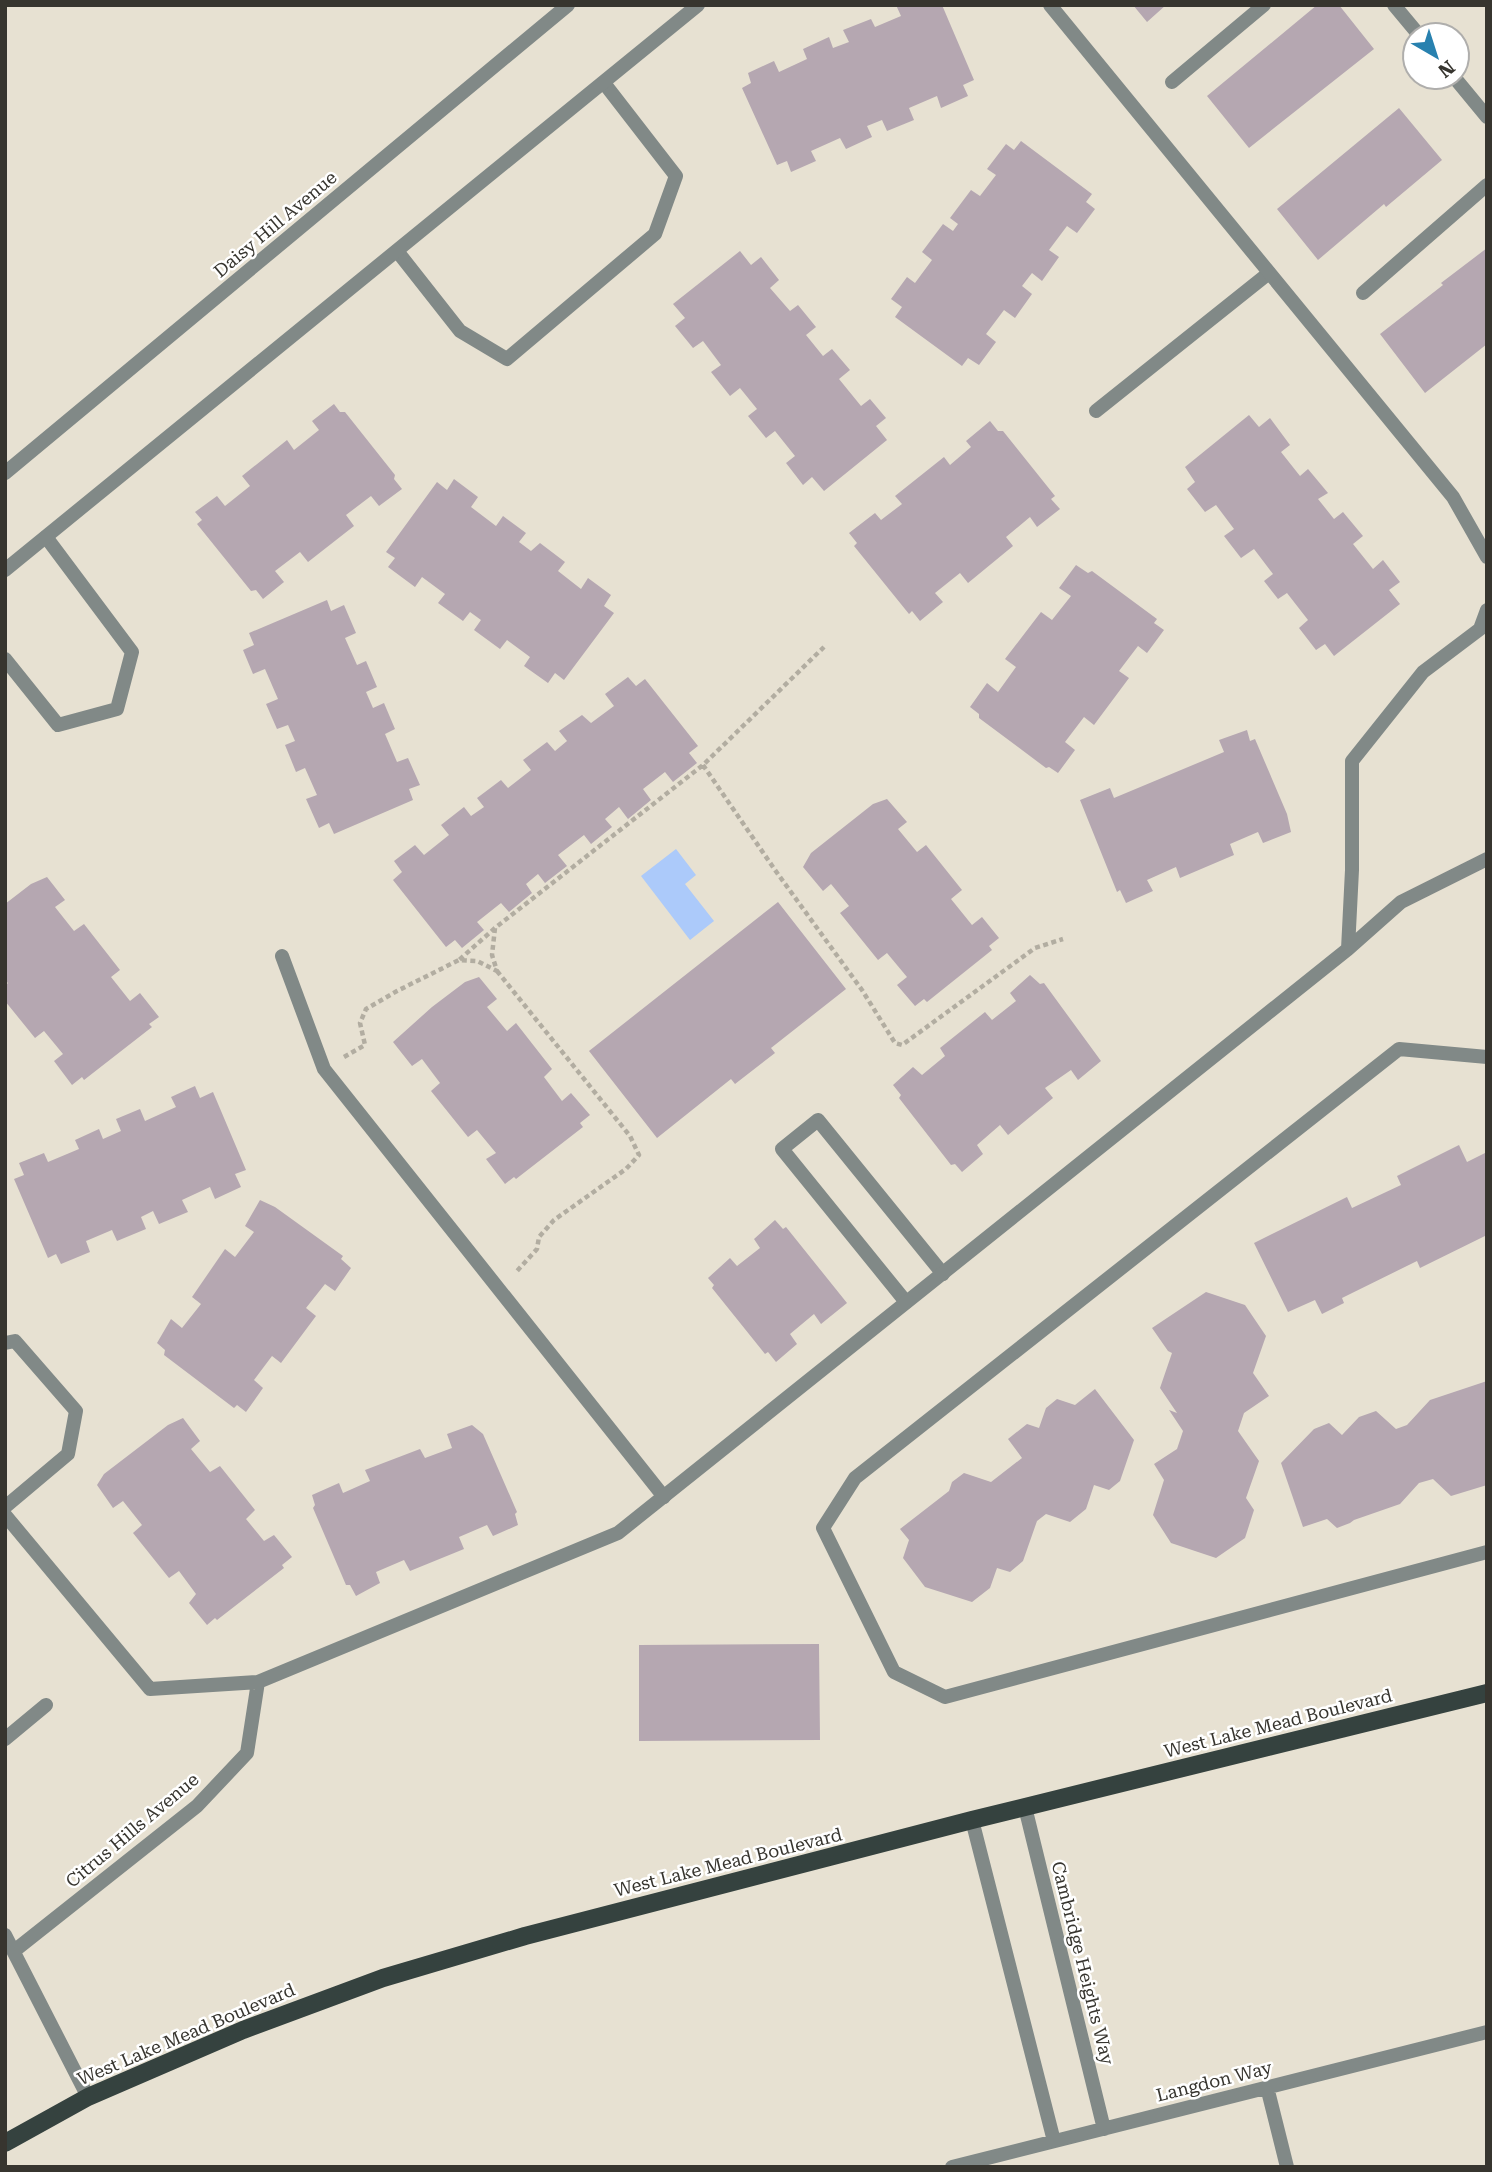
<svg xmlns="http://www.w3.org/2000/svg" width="1492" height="2172" viewBox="0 0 1492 2172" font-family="'Roboto Serif',serif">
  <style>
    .water { fill: #accafa }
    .building { fill: #b5a7b1 }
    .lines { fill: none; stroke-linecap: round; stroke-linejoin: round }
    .path { stroke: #b2ada1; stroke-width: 4.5; stroke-dasharray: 5 3.5; stroke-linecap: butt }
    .service { stroke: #818987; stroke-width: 14 }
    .minor { stroke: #818987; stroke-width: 14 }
    .primary { stroke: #35423f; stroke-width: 18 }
    .labels { text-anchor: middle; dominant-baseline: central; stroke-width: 5; stroke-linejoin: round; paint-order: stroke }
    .street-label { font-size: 18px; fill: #37352f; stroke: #fff }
  </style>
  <rect width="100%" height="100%" fill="#e7e1d2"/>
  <!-- water -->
  <path class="water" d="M676,849L696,875L685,884L714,921L690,940L641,876Z"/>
  <!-- building -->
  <path class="building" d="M896,5H942L974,80L963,85L968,96L941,108L937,96L909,108L914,120L887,131L882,120L867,126L872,137L846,149L840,138L811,151L816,161L791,172L787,161L777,165L742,88L751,83L748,73L774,61L779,72L807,59L803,49L829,37L833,48L849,42L843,30L871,19L875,27L901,16Z
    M1133,5H1166L1147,22Z
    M1317,5H1339L1374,49L1249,148L1207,96Z
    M1399,108L1442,160L1386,207L1384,204L1318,260L1277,209Z
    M1021,141L1092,194L1086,202L1095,209L1077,233L1067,226L1049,250L1059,257L1042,281L1032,273L1022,286L1032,294L1015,318L1004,310L986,334L996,342L979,365L968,358L962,366L895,317L902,307L891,299L907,277L915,283L932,260L922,252L943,224L953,231L958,224L950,218L971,190L980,196L996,175L987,169L1006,144L1014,150Z
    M1487,248V344L1425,393L1380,334L1443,285L1441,283Z
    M740,251L751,265L761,257L779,280L770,288L790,311L798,305L816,327L806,335L823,356L832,349L850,370L839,379L861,406L870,399L886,418L876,426L887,440L824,491L812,477L803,485L786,463L795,456L775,431L766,438L748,416L757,409L740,388L730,396L711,372L721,365L703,341L693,348L675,326L685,318L673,304Z
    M334,404L340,412H345L395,475L394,479L402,489L379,506L371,496L346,515L354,526L308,562L300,552L275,571L284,582L263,599L256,590L251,591L197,524L202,520L195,512L217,496L225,506L250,486L242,476L287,440L294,450L319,430L312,421Z
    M1249,415L1259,427L1270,418L1290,445L1281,452L1300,476L1308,469L1328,493L1318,499L1334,519L1343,512L1363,536L1353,544L1373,569L1383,560L1400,582L1389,590L1400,604L1334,656L1325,644L1316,650L1299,628L1308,620L1287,593L1278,599L1264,581L1273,574L1254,549L1241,558L1224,536L1234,529L1216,505L1205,512L1187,489L1195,482L1185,467Z
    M990,421L998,431H1003L1055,496L1051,499L1060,509L1037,527L1030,517L1006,537L1013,546L968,583L960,573L935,593L943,602L920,621L912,611L909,614L854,546L857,543L849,533L875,513L881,520L902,504L895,496L944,457L950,465L971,447L966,441Z
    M454,479L478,497L471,507L496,526L503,516L526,533L519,542L531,551L540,543L565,562L558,571L581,589L588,578L611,595L604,606L614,613L564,680L555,673L548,683L524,666L530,657L507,640L500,649L474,630L481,620L470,612L463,621L438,603L445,594L422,577L415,587L388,567L395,558L386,552L437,482L447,490Z
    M1076,565L1088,573L1092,571L1157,619L1154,623L1164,630L1147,653L1138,646L1119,671L1129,678L1094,725L1084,717L1065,742L1075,750L1058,773L1049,767L1046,768L979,718V714L970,707L987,683L998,692L1016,667L1005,659L1041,612L1052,620L1071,596L1059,588Z
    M327,600L331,611L344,605L356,633L345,638L357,665L366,661L377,687L366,692L373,708L384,703L395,729L385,734L397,762L408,758L420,785L409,789L413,800L334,834L329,823L319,828L306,799L317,795L305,768L296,772L285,745L295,741L288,725L277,729L266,704L278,699L265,669L253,674L243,650L254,645L249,633Z
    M628,677L636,686L645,679L698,746L689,753L697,763L673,782L665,772L643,789L651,800L628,819L619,807L605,819L612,827L591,844L584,835L558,855L567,866L545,883L538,874L526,884L532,893L509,912L501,903L477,922L484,930L462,948L455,940L446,947L393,880L402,872L394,861L415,845L424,855L449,835L441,825L464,807L471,816L484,807L477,798L501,780L508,788L531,770L523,760L547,742L555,751L567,741L559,731L582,715L591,723L614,706L605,694Z
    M1247,730L1250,741L1255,739L1287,814L1291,832L1263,843L1258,832L1230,844L1234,855L1180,878L1176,867L1147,880L1153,891L1126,903L1120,890L1117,892L1080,800L1110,788L1114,798L1224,752L1219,740Z
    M887,799L907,822L898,829L917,852L926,845L962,890L951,899L972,925L982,917L999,938L989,946L992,950L927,1002L924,999L915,1006L897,985L907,977L887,953L878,960L840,913L849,906L831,884L823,891L803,867L811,853L873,804Z
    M47,877L65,900L55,907L74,931L84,924L120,970L111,977L130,1001L140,993L159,1017L149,1024L152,1027L84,1080L82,1077L72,1085L54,1061L63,1054L44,1031L35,1038L5,1001V986L8,983L5,980V904L31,884Z
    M778,902L846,989L771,1048L775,1053L735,1084L731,1079L657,1138L589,1051Z
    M1030,975L1040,984L1044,983L1101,1061L1078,1080L1071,1070L1045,1088L1053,1098L1008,1135L1000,1125L977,1145L983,1154L962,1172L955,1164L951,1165L899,1098L901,1095L893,1085L913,1067L922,1075L945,1056L940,1048L985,1012L992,1020L1016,1001L1010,993Z
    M479,977L497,999L487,1007L507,1031L516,1023L552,1069L544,1077L562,1101L571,1093L590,1115L580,1123L583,1127L516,1179L514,1177L505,1184L486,1159L496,1153L477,1130L468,1137L431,1091L440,1083L422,1059L412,1066L393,1042L432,1007L465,982Z
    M195,1086L200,1098L213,1092L246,1170L235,1174L241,1187L215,1199L210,1187L182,1200L188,1212L159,1224L153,1211L141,1217L146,1229L117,1241L112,1230L86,1241L90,1252L61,1264L56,1254L48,1258L14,1179L24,1175L19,1163L44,1153L48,1162L79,1149L75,1140L99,1129L103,1139L121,1131L116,1119L140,1109L145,1121L176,1107L171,1097Z
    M1459,1145L1467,1162L1487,1152V1235L1420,1268L1417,1261L1342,1298L1344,1303L1322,1314L1315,1300L1288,1312L1254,1243L1347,1197L1352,1208L1401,1185L1397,1176Z
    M260,1200L275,1207L343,1256L341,1259L351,1268L335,1291L325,1284L306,1308L316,1316L281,1363L272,1356L254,1380L263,1388L246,1412L237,1405L234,1408L164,1355L165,1350L157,1343L171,1319L182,1328L201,1304L192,1297L225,1249L235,1257L254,1232L245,1226Z
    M775,1220L783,1229L786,1227L847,1303L821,1324L814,1314L790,1334L797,1344L776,1362L768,1352L765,1354L712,1288L714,1285L708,1278L730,1258L737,1266L760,1248L754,1239Z
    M1206,1292L1245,1305L1266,1336L1253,1373L1269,1396L1244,1413L1238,1431L1259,1461L1246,1498L1254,1510L1245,1538L1216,1558L1171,1543L1153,1515L1164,1480L1154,1464L1177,1449L1183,1431L1169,1410L1177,1413L1160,1388L1172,1353L1168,1351L1152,1328Z
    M1487,1381V1485L1451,1496L1433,1479L1419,1483L1400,1504L1354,1520L1350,1523L1337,1528L1327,1519L1303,1527L1281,1463L1314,1429L1329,1423L1342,1435L1359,1417L1376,1411L1396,1429L1407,1425L1430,1400Z
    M1095,1389L1134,1440L1120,1481L1109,1490L1094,1485L1086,1509L1070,1522L1046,1514L1037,1521L1023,1561L1010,1572L997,1568L990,1588L972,1602L925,1587L903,1558L909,1540L900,1529L949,1491L952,1482L964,1473L991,1482L1022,1458L1008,1439L1027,1424L1039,1428L1046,1408L1057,1399L1075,1405Z
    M183,1418L200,1441L191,1449L210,1472L220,1466L255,1510L246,1519L264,1541L274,1535L292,1557L282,1565L284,1568L217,1620L215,1618L207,1625L189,1603L196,1594L179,1571L169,1578L133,1533L142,1525L123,1501L113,1508L97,1485L104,1474L168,1425Z
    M472,1425L483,1434L517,1512L515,1514L518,1525L493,1536L487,1525L459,1537L464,1549L410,1571L404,1560L376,1572L380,1583L356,1596L350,1585H346L313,1508L315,1505L312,1495L339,1483L343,1493L370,1481L365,1470L420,1449L425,1458L452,1448L447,1434Z
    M819,1644L820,1740L639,1741V1645Z"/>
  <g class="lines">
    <!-- path -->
    <path class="path" d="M703,765L775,870L862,990L895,1043L902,1045L1035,948L1063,939
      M495,928L459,960L477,961L497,971L492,955L495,928L703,765L824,647
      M497,971L630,1136L639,1155L626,1169L554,1220L539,1237L537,1249L517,1271
      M344,1057L365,1045L360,1023L366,1009L397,991L459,960"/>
    <!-- service -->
    <path class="service" d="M397,251L460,331L507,359L655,234L676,176L604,83
      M1096,411L1269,273
      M5,659L58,725L117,709L132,652L46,537
      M282,956L324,1069L664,1497
      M906,1302L782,1149L818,1120L943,1274
      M5,1343L15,1341L76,1411L68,1454L5,1507"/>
    <!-- minor -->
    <path class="minor" d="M1050,5L1453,497L1487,557
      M1394,5L1419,35
      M1454,77L1487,117
      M1172,82L1264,5
      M1363,293L1487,185
      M5,473L568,5
      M5,570L698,5
      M1348,949L1401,902L1487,859
      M1487,1057L1399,1049L855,1478L823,1528L894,1672L945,1697L1487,1552
      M5,1515L150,1689L258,1682L618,1533L1348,949L1352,870V761L1423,672L1480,629L1487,610
      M5,1739L46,1705
      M1025,1807L1104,2129
      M972,1820L1054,2141
      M5,1935L88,2097
      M14,1951L197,1806L247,1753L258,1682
      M1267,2087L1287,2167
      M952,2167L1487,2032"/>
    <!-- primary -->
    <path class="primary" d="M5,2143L88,2097L243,2030L383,1978L525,1936L972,1820L1487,1693"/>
  </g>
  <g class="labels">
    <!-- street labels -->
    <g class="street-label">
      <text transform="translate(275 224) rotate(-40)">Daisy Hill Avenue</text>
      <text transform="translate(1278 1723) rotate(-14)">West Lake Mead Boulevard</text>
      <text transform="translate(132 1830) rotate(-40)">Citrus Hills Avenue</text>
      <text transform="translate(728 1862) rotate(-14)">West Lake Mead Boulevard</text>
      <text transform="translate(1083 1963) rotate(76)">Cambridge Heights Way</text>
      <text transform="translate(186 2034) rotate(-23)">West Lake Mead Boulevard</text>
      <text transform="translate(1214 2081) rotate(-14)">Langdon Way</text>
    </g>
  </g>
  <!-- border -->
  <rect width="1492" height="2172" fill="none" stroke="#37352f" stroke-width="14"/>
  <!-- north arrow -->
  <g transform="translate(1436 56) rotate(141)"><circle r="33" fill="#ffffff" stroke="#afaeac" stroke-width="2"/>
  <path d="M0-5L12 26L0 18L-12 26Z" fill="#2881af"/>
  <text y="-10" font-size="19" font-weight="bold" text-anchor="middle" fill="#37352f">N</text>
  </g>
</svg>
